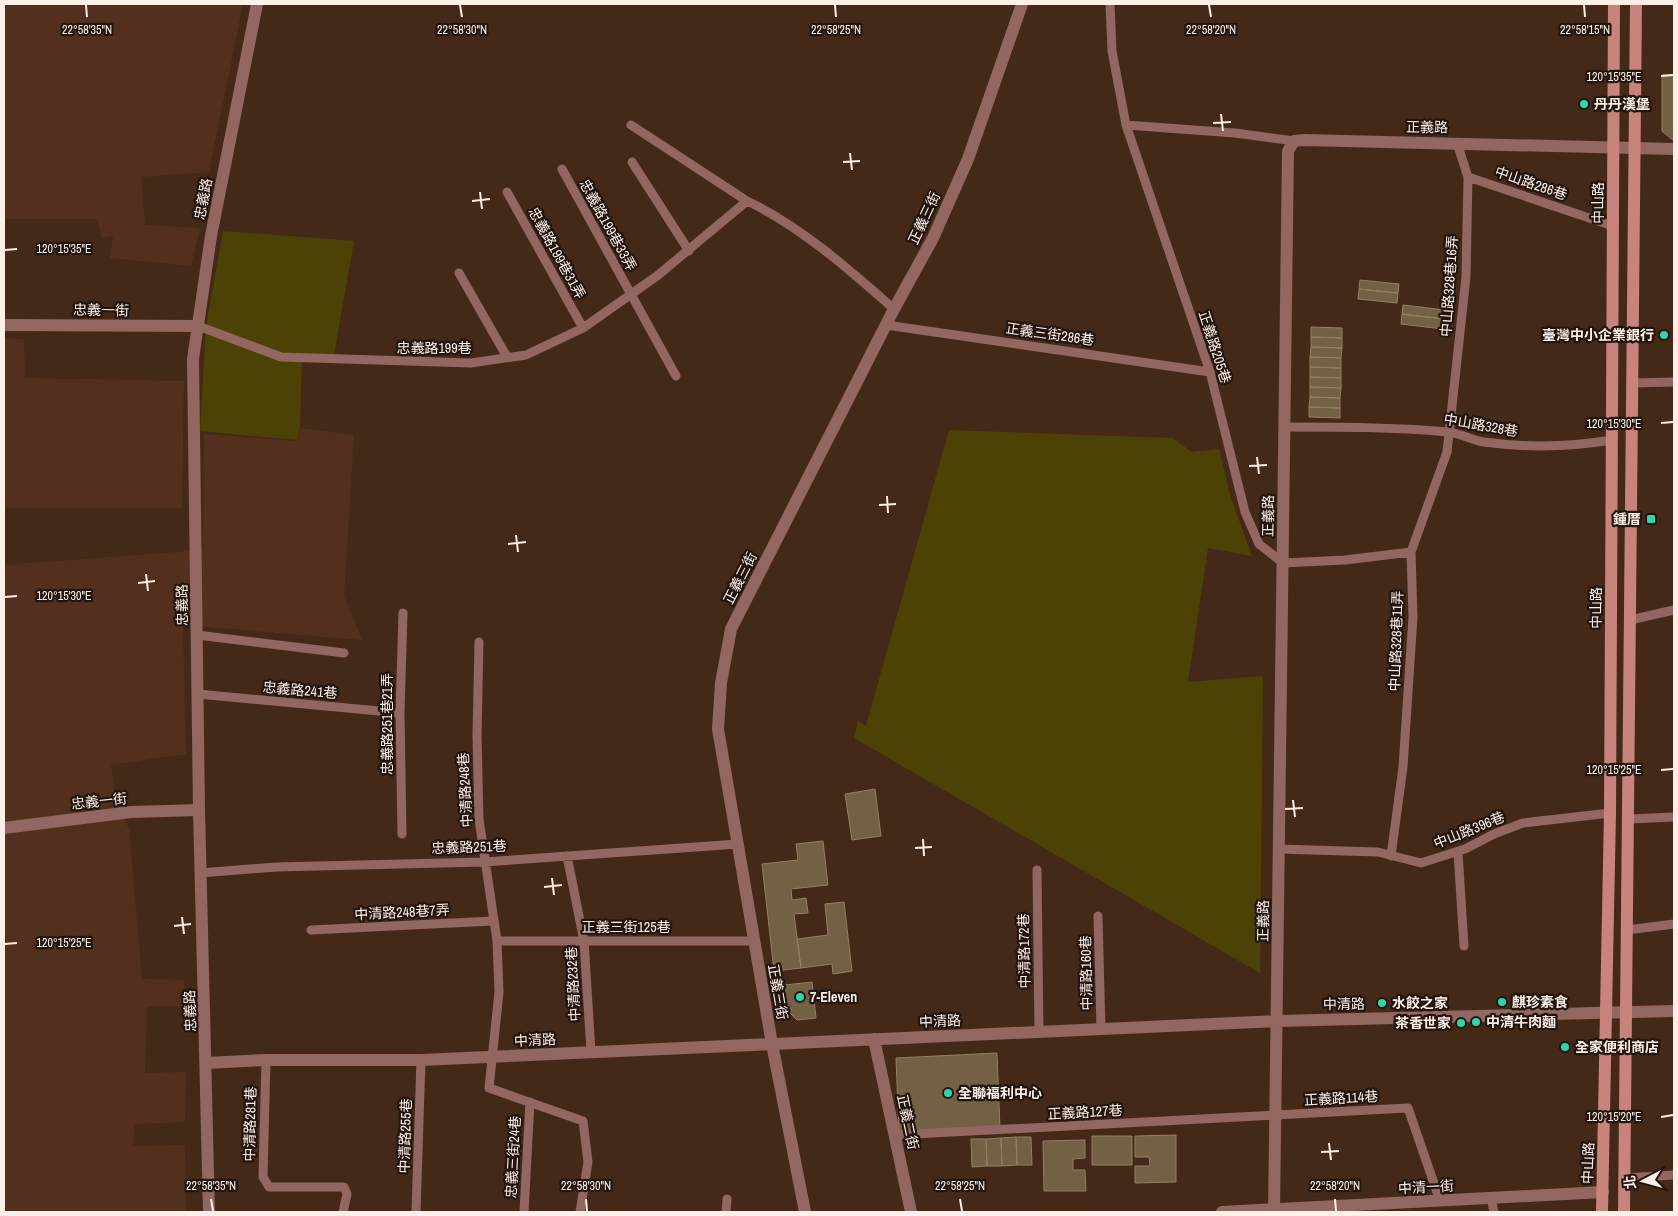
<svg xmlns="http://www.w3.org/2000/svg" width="1678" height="1216" viewBox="0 0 1678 1216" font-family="'Archivo Narrow','Noto Sans TC',sans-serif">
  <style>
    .built { fill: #52301d }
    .green { fill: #4d4206 }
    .building { fill: #746045; stroke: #947f62 }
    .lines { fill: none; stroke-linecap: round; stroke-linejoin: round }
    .lane { stroke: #926661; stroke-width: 9 }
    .street { stroke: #926661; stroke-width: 12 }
    .secondary { stroke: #c8837c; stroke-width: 12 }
    .ticks { fill: none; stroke: #feefe7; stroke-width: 2 }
    .poi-dot { fill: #32d4a9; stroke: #22150e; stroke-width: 2 }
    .labels { text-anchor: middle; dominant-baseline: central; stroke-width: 4.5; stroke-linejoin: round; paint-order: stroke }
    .poi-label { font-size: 14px; font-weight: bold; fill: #feefe7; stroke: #22150e; text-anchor: start }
    .street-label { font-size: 14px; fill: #feefe7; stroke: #22150e }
    .ticks-label { font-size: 12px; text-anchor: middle; fill: #feefe7; stroke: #22150e; stroke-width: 4.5; stroke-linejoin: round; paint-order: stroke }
  </style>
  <rect width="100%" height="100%" fill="#442919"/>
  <!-- built -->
  <path class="built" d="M4,4H243L209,172L141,177L145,225L200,228L191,266L110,258L113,236L102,238L97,219H4Z
    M4,338L24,339L25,378L184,381L182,508H4Z
    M300,428L354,435L344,596L362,640L183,625L186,754L111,765L116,801L129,829L142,979L184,980L187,1006H147L145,1073L186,1072L185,1122L135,1124L133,1146L185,1145L186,1212H4V565L203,550L204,434L297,441Z"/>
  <!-- green -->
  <path class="green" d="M223,231L354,241L334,355H302L300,427L297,440L200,431L206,327Z
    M949,430L1172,438L1192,452L1219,449L1230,495L1252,556L1208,548L1188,682L1263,676L1260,973L854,738L858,721L866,726Z"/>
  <!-- building -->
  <path class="building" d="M1662,75H1674V141L1662,131Z
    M1360,280L1399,284L1398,293L1359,289Z
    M1359,289L1398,293L1397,303L1358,299Z
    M1403,305L1445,310L1444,319L1402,314Z
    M1402,314L1444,319L1443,329L1401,324Z
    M1311,327L1342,328V338L1311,337Z
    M1311,337L1342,338V348L1311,347Z
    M1311,347L1342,348L1341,358L1310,357Z
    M1310,357L1341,358V368L1310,367Z
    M1310,367L1341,368V378L1310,377Z
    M1310,377L1341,378V388L1310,387Z
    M1310,387L1341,388L1340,398L1310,397Z
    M1310,397L1340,398V408L1309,407Z
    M1309,407L1340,408V418L1309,417Z
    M875,789L881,836L852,840L845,794Z
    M823,841L828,885L791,889L792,900L806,898L808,913L794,914L801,968L774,971L762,864L798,860L796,844Z
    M844,902L852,971L833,974L832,964L801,968L797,939L828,935L825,904Z
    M812,982L816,1018L797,1020L787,1010L785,985Z
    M997,1053L1000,1129L899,1133L896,1058Z
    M1176,1135V1182L1135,1183V1166H1150L1149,1157H1135V1136Z
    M1092,1136H1132V1165H1092Z
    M1016,1137L1017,1165L1002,1166L1001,1138Z
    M1016,1137H1031L1032,1165H1017Z
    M1001,1138L1002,1166H987L986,1139Z
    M971,1139H986L987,1166L972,1167Z
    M1085,1140V1158L1073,1159V1170H1085L1086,1191H1044L1043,1141Z"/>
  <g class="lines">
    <!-- lane -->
    <path class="lane" d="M1110,4L1112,51L1126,125L1210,372L1245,512L1259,544L1283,563L1345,560L1411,552
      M631,125L747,201C799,225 851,271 894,309
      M1126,125L1235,133L1294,141
      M632,162L689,251
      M562,169L676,376
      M1468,177L1613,226
      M507,192L583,328
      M459,273L507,357
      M886,325L1210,372
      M198,326L281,357L471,363L526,355L583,328L657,276L747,201
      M1632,383L1674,382
      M1284,427C1339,427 1393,427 1447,432C1460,433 1472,440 1484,442C1527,448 1569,447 1612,440
      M1630,620L1674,610
      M197,635L344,653
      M479,642L477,735L479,819L497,941L499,992L489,1088L583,1121L588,1162L580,1212
      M198,694L400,713
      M1629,819L1674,817
      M402,834L400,713L403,613
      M1279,849L1378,852L1421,863L1465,849L1494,834L1523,823L1610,813
      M1458,852L1464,946
      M567,856L584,941L591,1052
      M1391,856L1403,767L1413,617L1411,552L1447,452L1466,277L1468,177L1457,143
      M1037,870L1039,1032
      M200,873L276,867L484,862L738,844
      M1098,916L1101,1029
      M311,930L493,921
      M1627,930L1674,924
      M497,941H754
      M266,1060L263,1177L269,1187H344L347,1194L343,1212
      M895,1135L1408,1108L1440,1201
      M1625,1178L1674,1175
      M1491,1198L1494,1212
      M416,1212L421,1060
      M524,1212L530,1102
      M726,1212L727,1199"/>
    <!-- street -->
    <path class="street" d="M4,325L198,326
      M4,828L131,812L199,810
      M874,1039L911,1212
      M206,1063L266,1060H421L1277,1021L1674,1011
      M209,1212L199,810L193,359L211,236L257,4
      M805,1212L772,1044L718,729L721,683L731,629L894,309L933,238L968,159L1022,4
      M1222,1212L1603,1192
      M1274,1212L1288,151L1294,141L1304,140L1674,149"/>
    <!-- secondary -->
    <path class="secondary" d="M1602,1212L1610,813L1614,4
      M1624,1212L1636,4"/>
  </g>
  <!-- ticks -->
  <path class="ticks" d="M86,5L87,17M460,5L462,17M835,5L836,17M1209,5L1211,17M1584,5L1585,17M1661,76L1673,75M1221,114L1223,131M1213,123L1231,122M850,153L852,170M843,162L860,161M480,192L482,209M472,201L490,199M5,250L17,249M1661,423L1673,422M1257,457L1259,474M1249,466L1267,465M887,496L888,513M879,505L896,504M516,535L518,552M508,544L526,542M146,574L148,591M138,583L155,581M5,597L17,596M1661,770L1673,769M1293,800L1295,817M1285,809L1303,808M923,839L924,856M915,848L932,847M552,878L554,895M544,887L562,885M182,917L184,934M174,926L191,924M5,944L17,943M1661,1117L1673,1115M1329,1143L1331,1160M1321,1152L1339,1151M211,1199L213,1211M586,1199L587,1211M960,1199L962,1211M1335,1199L1336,1211"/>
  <!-- markers -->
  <g class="poi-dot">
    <circle cx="1584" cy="104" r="5"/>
    <circle cx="1664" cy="335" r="5"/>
    <rect x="1646" y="514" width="10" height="10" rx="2.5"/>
    <circle cx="800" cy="997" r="5"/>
    <circle cx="1502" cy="1002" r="5"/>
    <circle cx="1382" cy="1003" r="5"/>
    <circle cx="1476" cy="1022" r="5"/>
    <circle cx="1461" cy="1023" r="5"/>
    <circle cx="1565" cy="1047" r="5"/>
    <circle cx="948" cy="1093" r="5"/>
  </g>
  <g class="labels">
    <!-- poi labels -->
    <g class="poi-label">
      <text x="1594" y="104">丹丹漢堡</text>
      <text x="1654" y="335" text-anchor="end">臺灣中小企業銀行</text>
      <text x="1641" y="519" text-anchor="end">鍾厝</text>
      <text x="810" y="997">7-Eleven</text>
      <text x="1512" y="1002">麒珍素食</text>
      <text x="1392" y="1003">水餃之家</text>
      <text x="1486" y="1022">中清牛肉麵</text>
      <text x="1451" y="1023" text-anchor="end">茶香世家</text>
      <text x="1575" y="1047">全家便利商店</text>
      <text x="958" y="1093">全聯福利中心</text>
    </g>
    <!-- street labels -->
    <g class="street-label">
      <text transform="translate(1427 127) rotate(1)">正義路</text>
      <text transform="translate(1531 183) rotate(19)">中山路286巷</text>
      <text transform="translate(203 199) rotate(-79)">忠義路</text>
      <text transform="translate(1598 203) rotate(-90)">中山路</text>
      <text transform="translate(924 218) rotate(-65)">正義三街</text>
      <text transform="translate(608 225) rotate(61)">忠義路199巷33弄</text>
      <text transform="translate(557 253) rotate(61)">忠義路199巷31弄</text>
      <text transform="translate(1449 286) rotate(-86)">中山路328巷16弄</text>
      <text transform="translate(101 310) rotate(1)">忠義一街</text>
      <text transform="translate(1050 334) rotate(8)">正義三街286巷</text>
      <text transform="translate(1215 347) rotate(72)">正義路205巷</text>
      <text x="434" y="348">忠義路199巷</text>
      <text transform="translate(1481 425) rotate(10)">中山路328巷</text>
      <text transform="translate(1268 516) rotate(-89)">正義路</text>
      <text transform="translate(740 578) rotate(-63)">正義三街</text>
      <text transform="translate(182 605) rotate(-91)">忠義路</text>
      <text transform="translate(1596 608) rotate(-90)">中山路</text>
      <text transform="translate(1396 641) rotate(-88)">中山路328巷11弄</text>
      <text transform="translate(300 690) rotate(5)">忠義路241巷</text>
      <text transform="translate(387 724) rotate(-90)">忠義路251巷21弄</text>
      <text transform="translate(465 790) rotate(-93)">中清路248巷</text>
      <text transform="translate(99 801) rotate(-6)">忠義一街</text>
      <text transform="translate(1469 830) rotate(-22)">中山路396巷</text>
      <text transform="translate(469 847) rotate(-2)">忠義路251巷</text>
      <text transform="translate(402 912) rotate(-3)">中清路248巷7弄</text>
      <text transform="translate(1263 921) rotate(-89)">正義路</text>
      <text x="626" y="927">正義三街125巷</text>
      <text transform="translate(1024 951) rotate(-91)">中清路172巷</text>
      <text transform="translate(1086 973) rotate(-91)">中清路160巷</text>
      <text transform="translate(573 984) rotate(-93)">中清路232巷</text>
      <text transform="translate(778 992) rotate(80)">正義三街</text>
      <text transform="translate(1344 1004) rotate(-1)">中清路</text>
      <text transform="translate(190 1011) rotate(-92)">忠義路</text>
      <text transform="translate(940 1021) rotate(-3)">中清路</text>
      <text transform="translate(535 1040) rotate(-3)">中清路</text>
      <text transform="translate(1341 1098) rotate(-3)">正義路114巷</text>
      <text transform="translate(1085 1112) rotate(-3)">正義路127巷</text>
      <text transform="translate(908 1122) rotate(78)">正義二街</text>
      <text transform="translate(250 1124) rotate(-89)">中清路281巷</text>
      <text transform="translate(405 1136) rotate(-88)">中清路255巷</text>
      <text transform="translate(513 1157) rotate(-87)">忠義三街24巷</text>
      <text transform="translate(1588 1163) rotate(-88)">中山路</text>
      <text transform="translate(1426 1187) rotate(-3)">中清一街</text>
    </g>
  </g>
  <g class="ticks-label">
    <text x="87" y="34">22°58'35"N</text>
    <text x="462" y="34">22°58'30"N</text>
    <text x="836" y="34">22°58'25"N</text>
    <text x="1211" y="34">22°58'20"N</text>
    <text x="1585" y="34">22°58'15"N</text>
    <text x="1614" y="81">120°15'35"E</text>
    <text x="64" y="253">120°15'35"E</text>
    <text x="1614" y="428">120°15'30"E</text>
    <text x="64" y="600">120°15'30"E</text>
    <text x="1614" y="774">120°15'25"E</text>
    <text x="64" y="947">120°15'25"E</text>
    <text x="1614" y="1121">120°15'20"E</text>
    <text x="211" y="1190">22°58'35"N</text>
    <text x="586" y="1190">22°58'30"N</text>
    <text x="960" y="1190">22°58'25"N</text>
    <text x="1335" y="1190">22°58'20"N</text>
  </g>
  <!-- border -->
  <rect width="1678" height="1216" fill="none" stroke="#feefe7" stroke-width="10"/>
  <!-- north arrow -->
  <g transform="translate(1643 1181) rotate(264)" stroke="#22150e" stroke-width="4" paint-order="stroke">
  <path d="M0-4L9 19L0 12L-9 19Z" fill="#feefe7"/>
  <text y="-8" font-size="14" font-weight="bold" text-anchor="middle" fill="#feefe7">北</text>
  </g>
</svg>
